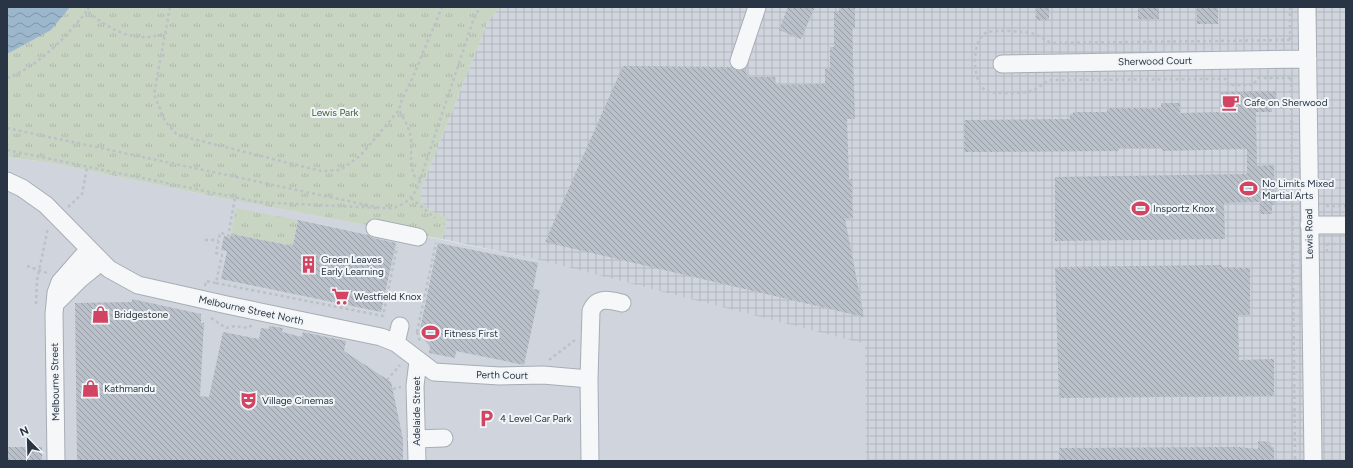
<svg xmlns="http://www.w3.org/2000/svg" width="1353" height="468" viewBox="0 0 1353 468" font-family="Figtree,sans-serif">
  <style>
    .built { fill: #d0d5dd }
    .industrial { fill: url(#industrial-grid) }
    .park { fill: url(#park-tufts) }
    .water { fill: url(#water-waves) }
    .building { fill: url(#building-back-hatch) }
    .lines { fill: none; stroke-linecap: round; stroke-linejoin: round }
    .minor-casing { stroke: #a7adb6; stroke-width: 19 }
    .path { stroke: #bcc1c6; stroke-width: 2.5; stroke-dasharray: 3 3; stroke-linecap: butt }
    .minor { stroke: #f5f7f9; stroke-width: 17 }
    .labels { text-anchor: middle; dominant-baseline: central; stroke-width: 4; stroke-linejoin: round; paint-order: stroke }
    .street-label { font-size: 10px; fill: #293544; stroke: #f2f5f8 }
    .poi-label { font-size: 10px; fill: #293544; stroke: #f2f5f8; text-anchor: start }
    .park-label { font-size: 10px; fill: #406036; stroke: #f2f5f8 }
  </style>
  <defs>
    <pattern id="industrial-grid" width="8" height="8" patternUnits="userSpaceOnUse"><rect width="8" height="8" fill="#d0d5dd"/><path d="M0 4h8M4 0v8" fill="none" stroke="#b3b7bf"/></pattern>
    <pattern id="park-tufts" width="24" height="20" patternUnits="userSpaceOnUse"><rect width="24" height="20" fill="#c9d5c3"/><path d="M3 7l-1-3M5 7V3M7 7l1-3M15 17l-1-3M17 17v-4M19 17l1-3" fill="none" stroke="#adb7a9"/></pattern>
    <pattern id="water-waves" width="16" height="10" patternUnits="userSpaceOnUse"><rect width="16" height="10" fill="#9cb6cc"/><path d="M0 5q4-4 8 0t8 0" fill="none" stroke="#7f95a7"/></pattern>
    <pattern id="building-back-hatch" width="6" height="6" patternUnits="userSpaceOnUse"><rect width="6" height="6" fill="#b9c0c9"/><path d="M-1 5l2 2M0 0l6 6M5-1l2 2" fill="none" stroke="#969da5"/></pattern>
  </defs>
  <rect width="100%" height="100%" fill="#e2e6eb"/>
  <!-- built -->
  <path class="built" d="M7,157L52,163L221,198L379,227L535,259L866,344V461H7Z"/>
  <!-- industrial -->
  <path class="industrial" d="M500,7H1346V461H866L865,344L535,259L442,239L447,226L442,225L421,202V189L488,21Z"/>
  <!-- park -->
  <path class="park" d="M7,7H500L488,21L421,189V202L431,211L449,218L442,225L447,226L442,239L221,198L52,163L7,157Z
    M236,208L298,220L293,246L231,234Z"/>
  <!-- water -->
  <path class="water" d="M7,7H70L51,30L7,54Z"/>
  <!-- building -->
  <path class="building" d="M788,7H815L801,39L779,30Z
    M839,7H855V28H852L855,119H847L849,179H852L853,218L845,219L864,317L545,242L623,66L731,67L735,70L741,71L746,67L747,77H775L776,85L825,84V69H830V47H834V11H839Z
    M1036,7H1049V20H1036Z
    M1138,7H1159V19H1138Z
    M1197,7H1218V24H1197Z
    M1276,91V106H1272V112H1256L1257,166L1274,165L1275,205H1272V214H1260V202L1224,203L1225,239L1055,241V177L1247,174V149L1162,151V148H1119V151L964,152V120L1070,119V114H1073V112H1107V108H1161V103H1180V113L1221,112V92Z
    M298,220L368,235L373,238L396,243L381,312L221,279L227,251L221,250L224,236L230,238L231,234L293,246Z
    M438,243L538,263L533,289L540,290L524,365L456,351L455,358L429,353L430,346L419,334Z
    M1222,265V267L1250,268V315H1238L1239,360L1274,359V396L1059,398L1055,267Z
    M132,299L201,314V323H204L200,396L209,397L223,332L259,339L261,328L269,329V326L283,328L282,332L302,337L303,332L346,341L344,351L391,382L403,439V461H77L75,303L132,302Z
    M1258,441L1270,442L1271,446L1274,448V461H1059V448L1237,447L1258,449Z
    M7,447H42V461H7Z"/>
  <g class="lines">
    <defs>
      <path id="minor" d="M1307,7L1313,461
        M739,61L757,7
        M1002,64L1308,59
        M7,181L22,188L46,205L109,269L138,285L227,305L381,337L396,343L434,372L500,376L543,375L589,379
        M1309,225H1346
        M375,228L418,237
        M55,304L79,280L101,262
        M396,343L400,326
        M416,439L444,438
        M56,461L54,314L56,293L60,282L89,249
        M417,461L415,386L418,361
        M590,461L589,379L591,311C597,296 610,300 622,303"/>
    </defs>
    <!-- minor casing -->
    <use href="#minor" class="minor-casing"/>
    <!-- path -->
    <path class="path" d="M89,7L87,11C112,31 134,44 167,33
      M170,7L154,94L165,121L177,135L321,171L340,170L360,156L399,110
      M1290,7V42
      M1290,40L1053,43C1045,42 1042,36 1034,34C1026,31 997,30 988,32C970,37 971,87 989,92C996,94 1025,93 1032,91C1039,88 1044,82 1051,80L1224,79H1226L1228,85H1253L1258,78H1291
      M7,78C39,66 66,37 87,11
      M1291,78L1295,461
      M7,128L381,208C398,210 411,202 418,186L473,21L480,7
      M7,150L258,202L378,208
      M421,179L415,177C409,165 412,153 411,139C410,129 404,119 399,110L402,99L412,79L442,7
      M411,198L435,218
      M1326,206H1346
      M68,207L82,194L87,168
      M228,237L235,197
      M205,240H218
      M1327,243V255
      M1327,244H1346
      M27,266L50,274
      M216,283L383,316L397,247
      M205,286L206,281L216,283L222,255L216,253L220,233L227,234
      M36,304L37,280L48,228
      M211,318L226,328L235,326L248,328L252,325
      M417,332L436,243
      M417,332L420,342
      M549,360L575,340
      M387,380L400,365
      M393,389L401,387"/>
    <!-- minor -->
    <use href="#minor" class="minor"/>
  </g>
  <!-- icons -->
  <defs>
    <symbol id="cafe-bare" viewBox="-9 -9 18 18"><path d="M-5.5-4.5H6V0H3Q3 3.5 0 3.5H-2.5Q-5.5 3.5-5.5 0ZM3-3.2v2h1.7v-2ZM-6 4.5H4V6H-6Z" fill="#d34462" stroke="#f2f5f8" stroke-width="2.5" paint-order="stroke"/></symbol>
    <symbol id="stadium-bare" viewBox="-9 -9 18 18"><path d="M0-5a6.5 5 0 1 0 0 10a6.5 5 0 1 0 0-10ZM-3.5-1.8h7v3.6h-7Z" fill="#d34462" stroke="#f2f5f8" stroke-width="2.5" paint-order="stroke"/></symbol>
    <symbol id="building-bare" viewBox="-9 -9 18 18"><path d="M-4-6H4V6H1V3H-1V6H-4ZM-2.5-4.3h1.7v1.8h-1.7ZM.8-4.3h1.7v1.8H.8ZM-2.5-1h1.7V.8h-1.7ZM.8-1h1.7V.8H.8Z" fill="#d34462" stroke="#f2f5f8" stroke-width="2.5" paint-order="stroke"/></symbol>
    <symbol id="supermarket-bare" viewBox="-9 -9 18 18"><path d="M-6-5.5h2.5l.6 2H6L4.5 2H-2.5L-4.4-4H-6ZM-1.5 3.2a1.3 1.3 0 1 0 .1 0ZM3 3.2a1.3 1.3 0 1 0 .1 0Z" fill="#d34462" stroke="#f2f5f8" stroke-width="2.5" paint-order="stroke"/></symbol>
    <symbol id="shop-bare" viewBox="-9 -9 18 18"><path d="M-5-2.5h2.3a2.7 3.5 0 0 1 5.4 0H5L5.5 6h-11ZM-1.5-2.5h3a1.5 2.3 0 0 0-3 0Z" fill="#d34462" stroke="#f2f5f8" stroke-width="2.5" paint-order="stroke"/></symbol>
    <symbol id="theatre-bare" viewBox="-9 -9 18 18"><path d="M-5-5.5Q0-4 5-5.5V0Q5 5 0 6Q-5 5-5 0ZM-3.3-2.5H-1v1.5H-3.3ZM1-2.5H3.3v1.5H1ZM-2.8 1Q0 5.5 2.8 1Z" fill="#d34462" stroke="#f2f5f8" stroke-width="2.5" paint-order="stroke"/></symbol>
    <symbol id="parking-bare" viewBox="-9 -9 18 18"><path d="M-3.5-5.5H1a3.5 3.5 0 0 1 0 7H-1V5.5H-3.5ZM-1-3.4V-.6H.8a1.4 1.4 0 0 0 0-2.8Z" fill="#d34462" stroke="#f2f5f8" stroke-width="2.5" paint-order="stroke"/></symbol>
  </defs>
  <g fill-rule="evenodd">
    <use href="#cafe-bare" x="1218" y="90" width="25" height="25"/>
    <use href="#stadium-bare" x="1236" y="176" width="25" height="25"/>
    <use href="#stadium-bare" x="1128" y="196" width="25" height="25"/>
    <use href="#building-bare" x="296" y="252" width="25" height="25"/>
    <use href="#supermarket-bare" x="328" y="284" width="25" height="25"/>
    <use href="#shop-bare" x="88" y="302" width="25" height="25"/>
    <use href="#stadium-bare" x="418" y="320" width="25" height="25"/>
    <use href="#shop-bare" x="78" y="376" width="25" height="25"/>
    <use href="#theatre-bare" x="236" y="388" width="25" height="25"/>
    <use href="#parking-bare" x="474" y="406" width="25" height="25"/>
  </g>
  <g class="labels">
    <!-- street labels -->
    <g class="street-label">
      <text transform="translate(1155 61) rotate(-1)">Sherwood Court</text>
      <text transform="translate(1309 234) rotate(-91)">Lewis Road</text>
      <text transform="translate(251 310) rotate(12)">Melbourne Street North</text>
      <text transform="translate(502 375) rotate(1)">Perth Court</text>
      <text transform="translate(55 382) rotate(-91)">Melbourne Street</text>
      <text transform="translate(416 411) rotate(-90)">Adelaide Street</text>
    </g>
    <!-- poi labels -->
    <g class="poi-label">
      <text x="1244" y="102">Cafe on Sherwood</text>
      <text x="1262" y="183">No Limits Mixed<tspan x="1262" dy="12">Martial Arts</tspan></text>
      <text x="1153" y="208">Insportz Knox</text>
      <text x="321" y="259">Green Leaves<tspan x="321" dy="12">Early Learning</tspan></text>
      <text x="354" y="296">Westfield Knox</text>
      <text x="114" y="314">Bridgestone</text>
      <text x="444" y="333">Fitness First</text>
      <text x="104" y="388">Kathmandu</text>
      <text x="262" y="400">Village Cinemas</text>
      <text x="500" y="418">4 Level Car Park</text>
    </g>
    <!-- park labels -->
    <g class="park-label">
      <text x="335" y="112">Lewis Park</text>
    </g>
  </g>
  <!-- border -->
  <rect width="1353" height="468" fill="none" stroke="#293544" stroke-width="16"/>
  <!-- north arrow -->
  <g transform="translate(28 440) rotate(337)" stroke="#f2f5f8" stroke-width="3" paint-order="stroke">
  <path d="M0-3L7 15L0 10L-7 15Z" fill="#293544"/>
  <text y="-6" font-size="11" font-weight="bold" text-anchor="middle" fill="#293544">N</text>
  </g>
</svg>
